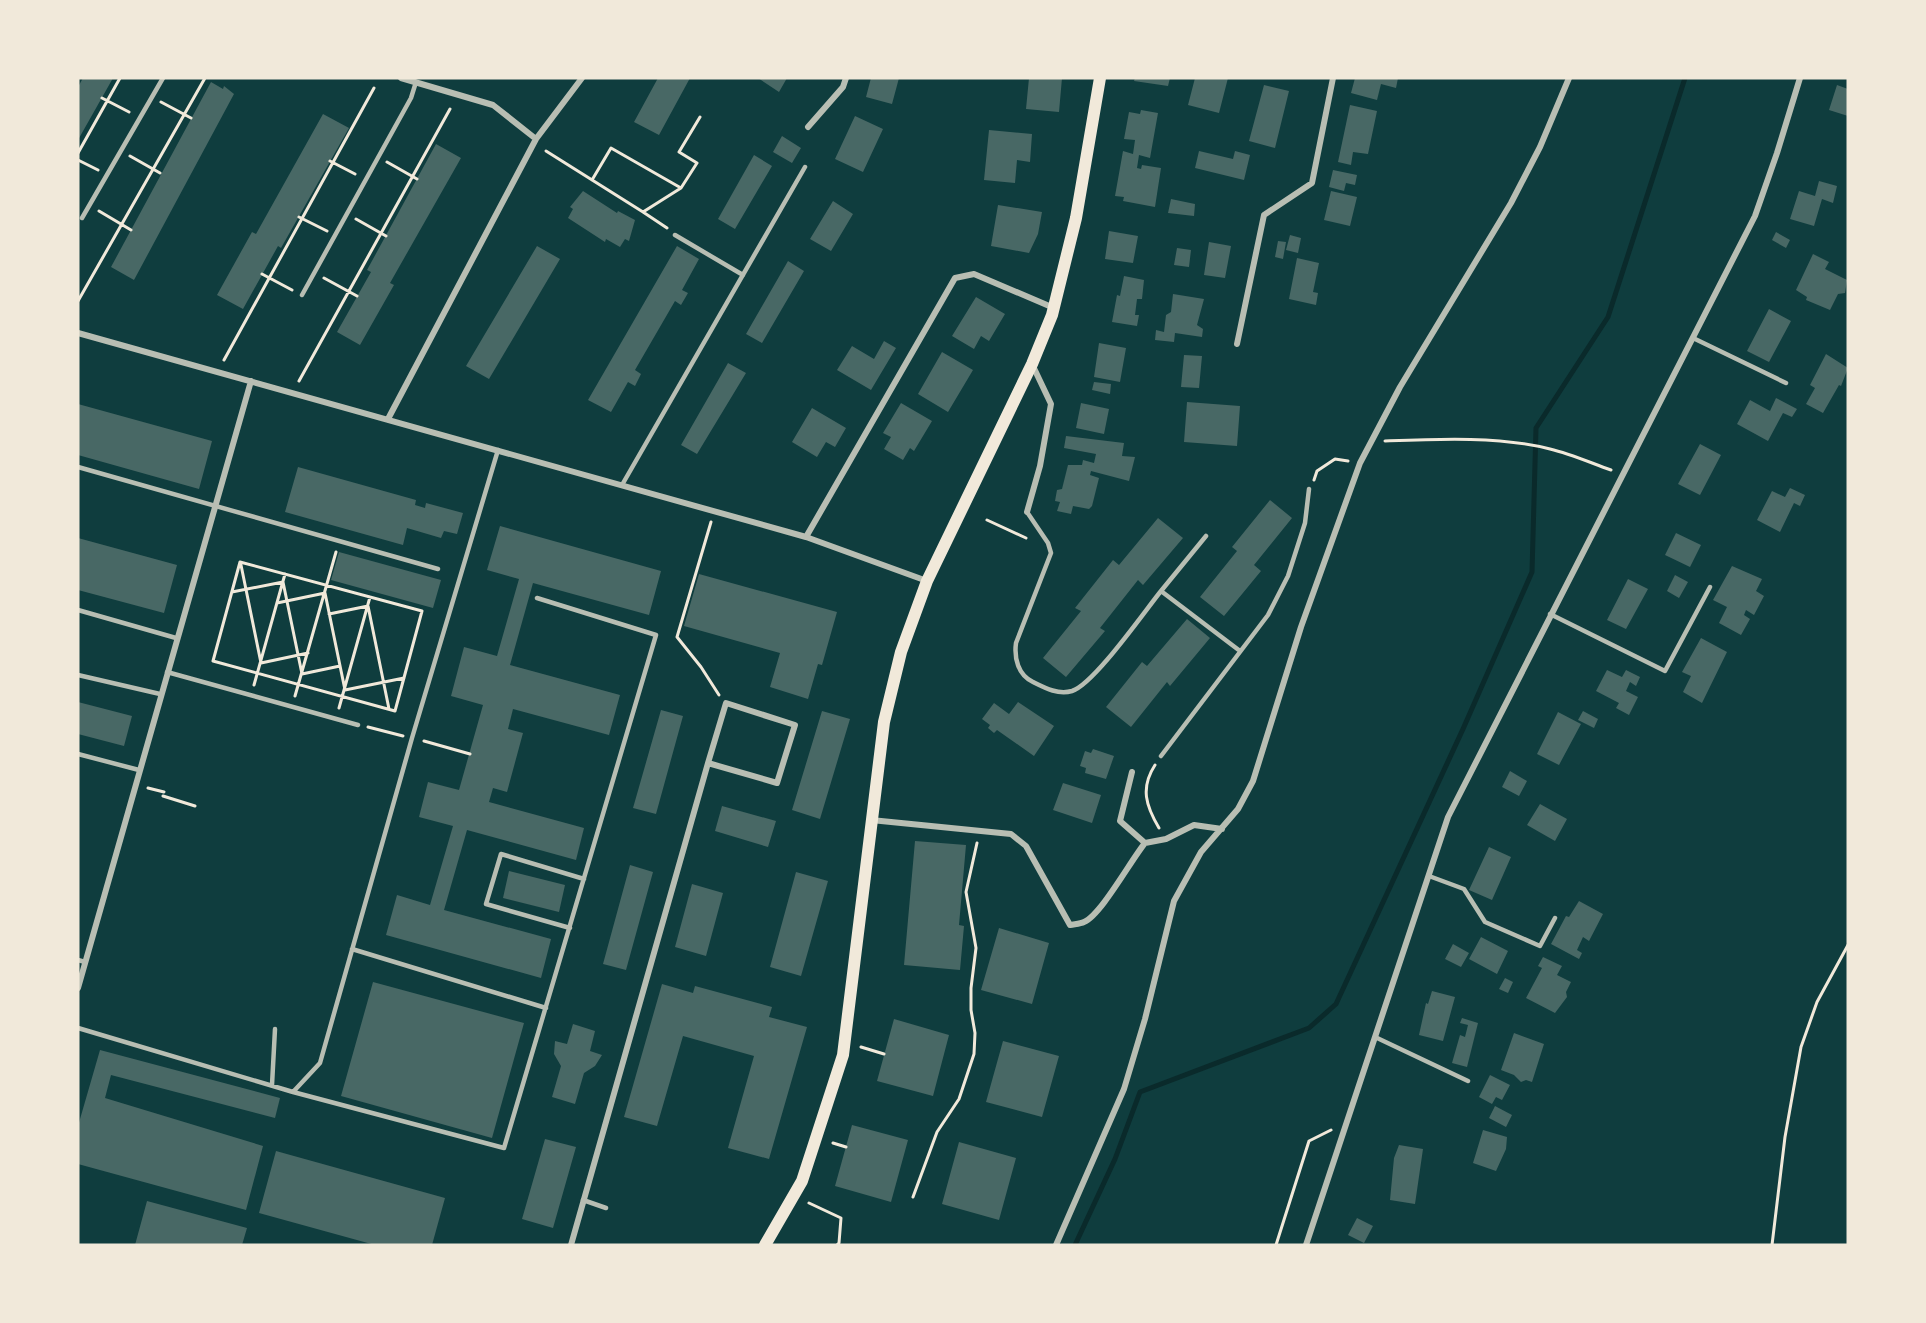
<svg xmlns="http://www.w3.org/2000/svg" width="1926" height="1323" viewBox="0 0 1926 1323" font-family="Signika,sans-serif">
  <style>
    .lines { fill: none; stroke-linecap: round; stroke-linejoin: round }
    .stream { stroke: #0a2a2b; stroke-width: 5 }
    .building { fill: #486865 }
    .path { stroke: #f1e9da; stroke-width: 3 }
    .service { stroke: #b8beb3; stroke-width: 4.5 }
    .minor { stroke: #b8beb3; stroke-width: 6 }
    .secondary { stroke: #f1e9da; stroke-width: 12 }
  </style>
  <rect width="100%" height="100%" fill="#0f3d3e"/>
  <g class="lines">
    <!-- stream -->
    <path class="stream" d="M1075,1245L1115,1159L1140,1092L1309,1028L1336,1004L1463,729L1532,572L1536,428L1608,317L1685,78"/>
  </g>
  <!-- building -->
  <path class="building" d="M83,78H113L78,140V87Z
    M658,78H690L659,135L634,122Z
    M758,78H787L779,92Z
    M871,78H899L892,104L866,97Z
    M1029,78H1062L1059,112L1026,109Z
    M1135,78H1170L1168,86L1134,81Z
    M1195,78H1228L1219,113L1188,105Z
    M1355,78H1398L1396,88L1381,84L1377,100L1351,93Z
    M211,82L223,89L224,86L234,94L134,280L111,267Z
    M1264,85L1289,91L1275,148L1249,141Z
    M1837,85L1848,89V116L1829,110Z
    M1350,105L1377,111L1368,154L1353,152L1351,165L1338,162Z
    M1141,110L1158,113L1150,158L1139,155L1137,168L1141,169L1142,165L1161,168L1155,207L1123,201L1124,197L1115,196L1123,151L1133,154L1135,140L1124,139L1129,112L1140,114Z
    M323,114L349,128L281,248L278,246L243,309L217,295L252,232L256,234Z
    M855,116L883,129L863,172L835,159Z
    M989,130L1032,134L1030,162L1017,160L1015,183L984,180Z
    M782,136L801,148L792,163L773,152Z
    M436,144L461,158L390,283L394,285L360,345L337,332L371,272L367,270Z
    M1199,151L1233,159L1235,151L1250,155L1244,180L1195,168Z
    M754,155L772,166L735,229L718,219Z
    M1333,170L1357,175L1355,185L1346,183L1344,191L1329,187Z
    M1819,181L1837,186L1833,203L1822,199L1814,226L1790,219L1799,191L1815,196Z
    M583,191L617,213L618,211L635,220L629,241L625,239L620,247L606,239L605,242L568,218L573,209L570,207Z
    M1331,191L1357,197L1350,226L1324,220Z
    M1171,199L1195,204L1194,216L1168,213Z
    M833,201L853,214L831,251L810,239Z
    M998,205L1042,212L1038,234L1029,253L991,246Z
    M1109,231L1138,236L1133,263L1105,259Z
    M1776,232L1790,240L1786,248L1772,240Z
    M1290,235L1301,238L1298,253L1286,250Z
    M1278,241L1286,242L1283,259L1275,257Z
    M1209,242L1231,246L1225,278L1204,275Z
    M537,246L560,259L489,379L466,366Z
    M677,246L699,259L682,290L688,293L681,305L675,301L635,370L641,374L635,386L628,382L611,412L588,400Z
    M1177,248L1191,250L1189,267L1174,265Z
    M1813,254L1829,262L1825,269L1847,280L1845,293L1838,294L1830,310L1806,300L1807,297L1796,290Z
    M1297,258L1319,263L1313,292L1318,293L1316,305L1289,299Z
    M788,261L804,271L762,343L746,334Z
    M1124,276L1144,280L1142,299H1137L1135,315H1139L1137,326L1112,322L1117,295L1120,296Z
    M1173,294L1204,299L1197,325L1203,329L1202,337L1175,333L1174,342L1155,340L1156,330L1164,332L1166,315L1171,312Z
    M976,297L1005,314L989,341L981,336L974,349L952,336Z
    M1769,309L1791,321L1769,362L1747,351Z
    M884,341L896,348L871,390L837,370L852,346L874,359Z
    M1099,343L1126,348L1120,382L1094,377Z
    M942,352L973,370L948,412L918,394Z
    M1826,354L1848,368L1841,386L1839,385L1823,413L1806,404L1815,388L1810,385Z
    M1184,355L1202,356L1199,388L1181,387Z
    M728,363L746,373L697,454L681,445Z
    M1094,382L1111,384L1110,394L1092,390Z
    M1776,398L1797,409L1792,417L1783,413L1768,441L1737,424L1750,400L1770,411Z
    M1187,402L1240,406L1237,446L1184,442Z
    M901,403L932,421L914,451L910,448L903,460L884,449L891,437L883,433Z
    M1081,403L1109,409L1104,434L1076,428Z
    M78,404L212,441L199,489L78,455Z
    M812,408L846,428L835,447L826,442L817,457L792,442Z
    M1066,436L1124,443L1122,456L1135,457L1129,481L1091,471L1090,475L1099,478L1092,506L1089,509L1073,506L1071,514L1057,511L1060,502L1055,501L1057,490L1062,489L1068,465H1082L1083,460L1094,463L1096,454L1064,448Z
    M1700,444L1721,455L1700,495L1678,484Z
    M298,467L416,500L415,505L425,508L426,503L463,513L457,534L444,531L441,538L407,528L403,545L285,512Z
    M1790,488L1805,495L1800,506L1794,503L1780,532L1757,520L1772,491L1785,497Z
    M1270,500L1292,518L1254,565L1261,571L1224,616L1200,597L1237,551L1232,547Z
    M1158,518L1183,538L1143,585L1138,580L1100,628L1105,631L1066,677L1043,658L1081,611L1075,608L1113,560L1119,565Z
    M500,526L661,571L649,615L533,583L510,665L620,695L609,735L513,709L508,729L523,733L507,792L493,788L489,802L584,828L576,860L467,830L444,910L551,939L541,978L386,935L397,895L430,905L453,826L419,817L428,782L459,790L483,705L451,696L464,647L497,656L519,579L487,570Z
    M1676,533L1701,545L1690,567L1665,555Z
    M78,538L177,565L164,613L78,590Z
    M339,552L441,580L433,608L331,580Z
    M1732,566L1762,579L1756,591L1764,596L1754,615L1746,610L1744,615L1750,619L1741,635L1719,623L1727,607L1713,600Z
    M699,574L837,612L822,665L818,664L808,699L770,687L780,653L684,626Z
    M1675,575L1688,582L1679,598L1667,591Z
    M1628,579L1648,589L1626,629L1607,620Z
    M1187,619L1210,638L1170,686L1167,682L1131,727L1106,707L1142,662L1147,666Z
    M1701,638L1727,652L1702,703L1683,692L1691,676L1682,672Z
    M1607,670L1622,677L1626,670L1640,677L1636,686L1630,682L1626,691L1638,697L1629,715L1616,708L1619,703L1596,691Z
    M78,702L132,716L124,746L78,734Z
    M1018,702L1054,726L1034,756L997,730L994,733L988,728L990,725L982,719L994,703L1009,714Z
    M661,710L683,716L656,814L633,808Z
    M822,711L850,719L820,819L792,810Z
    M1583,711L1598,719L1594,728L1578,720Z
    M1558,712L1581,724L1559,765L1537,754Z
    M1093,749L1114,756L1106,779L1085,773L1086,768L1080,766L1085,751L1091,753Z
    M1510,771L1527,781L1519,796L1502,787Z
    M1063,783L1101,795L1092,823L1053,810Z
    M1540,804L1567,819L1555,841L1527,825Z
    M722,806L776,821L768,847L715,831Z
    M915,841L966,845L959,925L964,926L960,970L904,965Z
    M1489,847L1511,857L1492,900L1469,890Z
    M630,865L653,872L626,970L603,964Z
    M509,871L565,885L559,912L503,898Z
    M796,872L828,881L801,976L770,967Z
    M692,884L723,893L706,956L675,947Z
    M1579,901L1603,914L1589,941L1583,937L1577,950L1582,953L1579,959L1551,944L1566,916L1569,917Z
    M999,928L1049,943L1032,1004L981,990Z
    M1481,937L1508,951L1497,974L1469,959Z
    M1453,944L1469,953L1461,967L1445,959Z
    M1543,957L1562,966L1557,975L1571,982L1566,992L1567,997L1555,1013L1526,998L1542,968L1538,966Z
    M1505,978L1513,982L1508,993L1499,989Z
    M373,982L524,1023L492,1138L341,1096Z
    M662,984L693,993L695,986L772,1007L769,1017L807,1027L769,1159L728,1148L754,1056L683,1036L657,1126L624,1117Z
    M1432,991L1455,997L1443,1041L1419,1035L1426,1003L1428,1004Z
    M1462,1018L1478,1023L1467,1067L1452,1063L1460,1035L1465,1037L1468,1025L1460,1023Z
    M894,1019L949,1035L933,1096L877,1081Z
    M573,1024L595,1031L590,1051L602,1055L595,1066L584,1073L575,1104L552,1097L561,1066L554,1054L555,1041L567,1044Z
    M1514,1033L1544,1044L1532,1082L1526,1080L1521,1082L1514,1075L1501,1070Z
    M1003,1041L1059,1056L1042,1117L986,1102Z
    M100,1050L280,1098L275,1118L111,1075L105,1098L263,1146L246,1210L78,1164V1126Z
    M1490,1075L1510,1085L1502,1100L1496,1097L1492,1104L1479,1097Z
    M1495,1106L1512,1115L1506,1127L1489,1118Z
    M852,1125L908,1140L891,1202L835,1186Z
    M1483,1130L1507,1137L1506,1149L1496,1171L1473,1163Z
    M545,1139L576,1147L553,1228L522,1219Z
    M959,1142L1016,1158L999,1220L942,1204Z
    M1399,1145L1423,1149L1415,1204L1390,1200L1394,1158Z
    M276,1151L445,1198L432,1245H375L259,1213Z
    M147,1201L247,1228L242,1245H135Z
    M1357,1218L1373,1226L1364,1243L1348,1235Z"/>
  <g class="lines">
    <!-- path -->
    <path class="path" d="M102,98L129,112
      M161,102L191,118
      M546,151L643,212L681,188L697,163L679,152L700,117
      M78,153L120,78
      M130,156L160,173
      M78,160L98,170
      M330,161L355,174
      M387,162L417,179
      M592,180L611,148L681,188
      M99,211L131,230
      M643,212L667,228
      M299,217L327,231
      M356,219L386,236
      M262,274L292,290
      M324,278L357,296
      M78,301L205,78
      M224,360L374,88
      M299,381L450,109
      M1385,441C1436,439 1500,436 1550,449C1571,454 1591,463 1611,470
      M1314,480L1317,471L1335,459L1348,461
      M987,520L1026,538
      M711,522L677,637L701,667L719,695
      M240,562L422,611L395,711L213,661Z
      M241,565L261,663L308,653
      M232,592L283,582L302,674L340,666
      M277,603L325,593L345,690L404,678
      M329,614L368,606L389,709
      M254,685L285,574
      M295,696L336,552
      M339,708L370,597
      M368,727L403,736
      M424,741L470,754
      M1155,765C1140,788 1146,806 1159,828
      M148,788L164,792
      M163,796L195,806
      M861,1047L884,1054
      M833,1143L846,1147
      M913,1197L937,1132L959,1099L974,1054L975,1033L971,1010V988L976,948L966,892L977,843
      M809,1203L841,1218L839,1243L837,1245
      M1276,1245L1309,1141L1331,1130
      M1772,1245L1785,1137L1801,1047L1817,1002L1848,945"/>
    <!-- service -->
    <path class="service" d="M82,218L163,78
      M675,235L743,275
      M302,295L411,98L416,82
      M1693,338L1786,383
      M78,467L438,569
      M622,485L805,167
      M1027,512L1048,543L1051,553L1016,643C1014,658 1018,675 1033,682C1045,688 1058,695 1072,691C1094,684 1144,612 1161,591L1240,651
      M1161,591L1206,536
      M78,610L176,638
      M1550,614L1665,671L1710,587
      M167,672L358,725
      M78,675L160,694
      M78,754L139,770
      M1161,756L1268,615L1288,576L1305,523L1309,489
      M1429,876L1464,889L1485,922L1540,946L1555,918
      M570,928L486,904L501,854L584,879
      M352,949L546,1008
      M78,960L85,962
      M78,1028L293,1092L320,1063L412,738L498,450
      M1375,1037L1468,1081
      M272,1085L275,1029
      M293,1092L504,1148L656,635L537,598
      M583,1200L606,1208"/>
    <!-- minor -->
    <path class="minor" d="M808,127L843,87L846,78
      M536,139L582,78
      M78,333L806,537L927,581
      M1237,344L1264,215L1312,183L1333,78
      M388,419L536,139L493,105L401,78
      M1027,512L1040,466L1051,404L1032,364
      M806,537L955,278L974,274L1054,308
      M1132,772L1120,821L1145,843
      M871,820L1011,834L1026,846L1070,925C1074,924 1080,924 1084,922C1101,915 1131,860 1145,843L1166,839L1194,825L1222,829
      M78,988L251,381
      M571,1245L708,763L726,703L795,725L777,783L708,763
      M1056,1245L1124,1089L1145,1019L1174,901L1201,852L1238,809L1253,781L1301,627L1360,463L1400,387L1511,203L1540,147L1569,78
      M1306,1245L1448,817L1755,216L1777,153L1800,78"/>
    <!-- secondary -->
    <path class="secondary" d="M765,1245L802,1181L843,1055L884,722L901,652L927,581L1032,364L1052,315L1076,218L1100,78"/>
  </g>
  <!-- border -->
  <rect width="1926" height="1323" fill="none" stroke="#f1e9da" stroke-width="159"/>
</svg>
